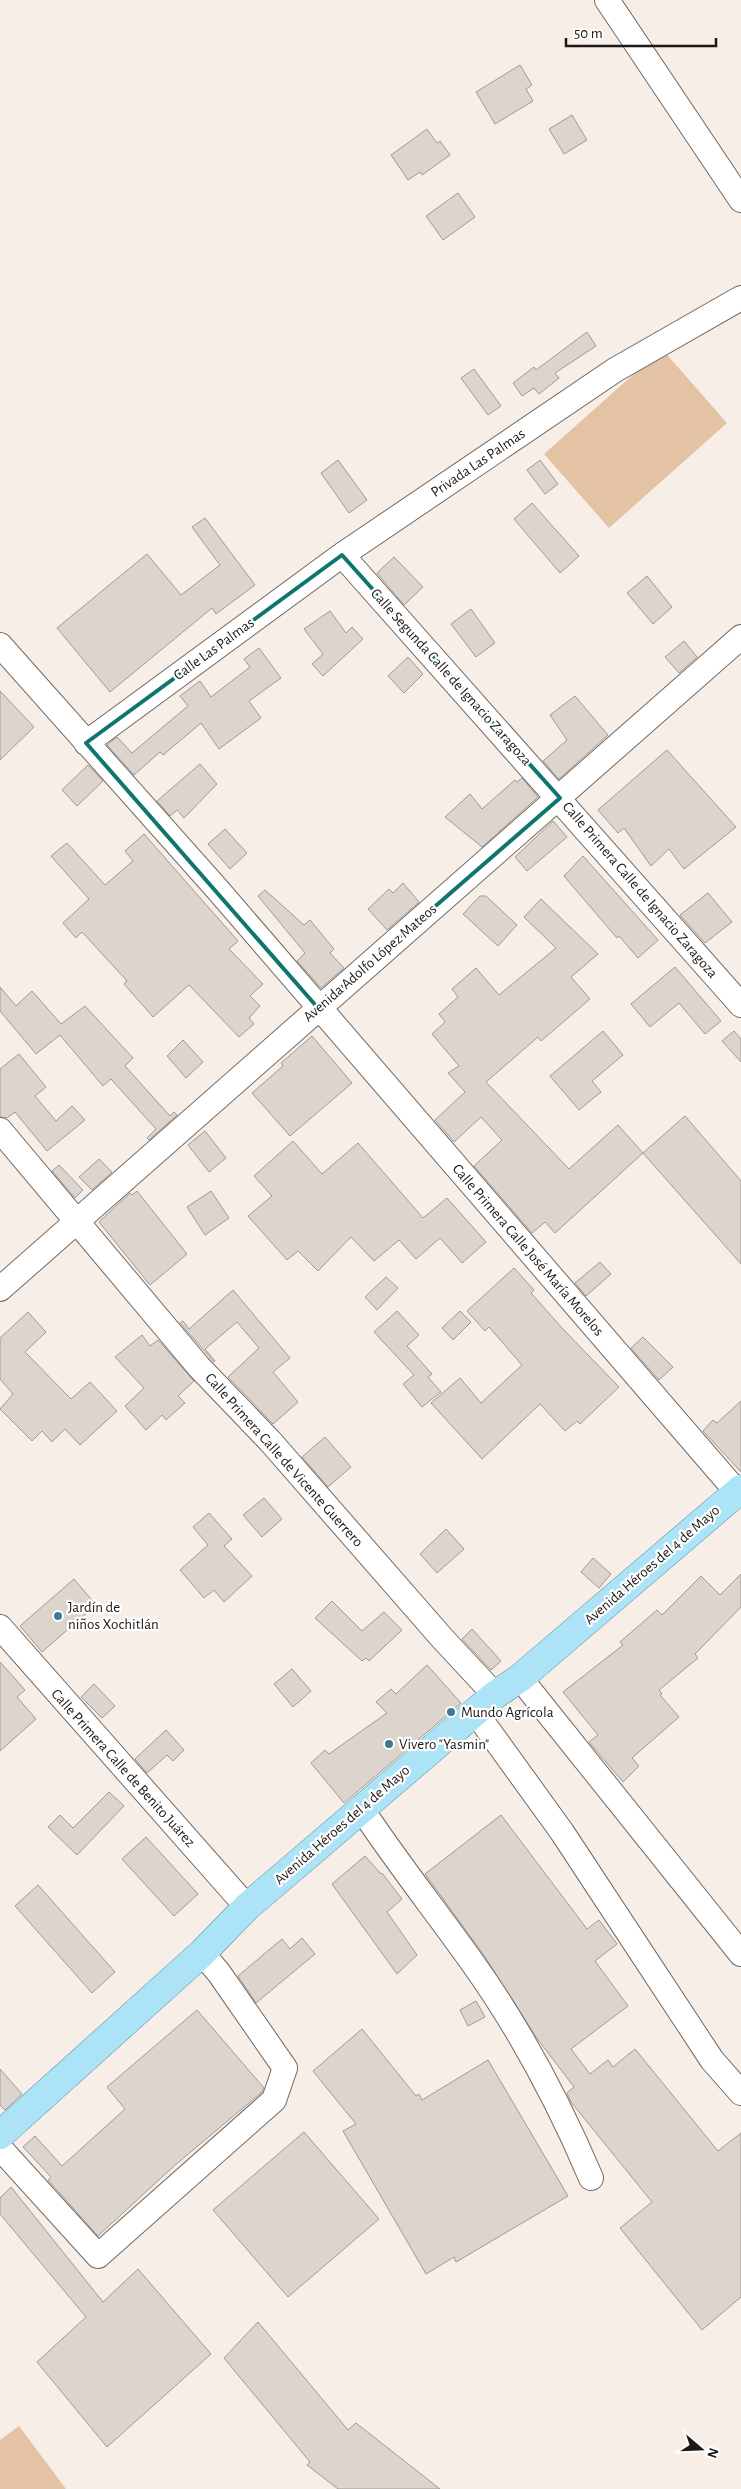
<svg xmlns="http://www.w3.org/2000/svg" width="741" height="2489" viewBox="0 0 741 2489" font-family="'Alegreya Sans',sans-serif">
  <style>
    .green { fill: #e4c2a4 }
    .building { fill: #ddd4cd; stroke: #a29993 }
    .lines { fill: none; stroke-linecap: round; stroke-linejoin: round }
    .minor-casing { stroke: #716962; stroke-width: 26 }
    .major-casing { stroke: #5690a5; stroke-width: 29 }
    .minor { stroke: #fff; stroke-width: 24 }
    .major { stroke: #ade3f7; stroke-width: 28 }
    .marked { fill: none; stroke: #0f766e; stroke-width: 4; stroke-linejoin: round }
    .poi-dot { fill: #3c7b90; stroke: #fff; stroke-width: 2 }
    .labels { text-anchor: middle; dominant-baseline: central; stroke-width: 4.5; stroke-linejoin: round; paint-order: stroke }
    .street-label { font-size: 15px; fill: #1b1815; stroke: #fff }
    .poi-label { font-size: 15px; fill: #1b1815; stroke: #fff; text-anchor: start }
  </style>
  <rect width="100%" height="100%" fill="#f7eee7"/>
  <!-- green -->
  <path class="green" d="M662,349L727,423L609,528L544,454Z
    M19,2426L66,2489H0V2440Z"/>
  <!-- building -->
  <path class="building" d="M520,65L532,85L526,89L533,101L495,124L476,92Z
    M572,115L587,140L564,154L549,129Z
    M427,129L437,143L440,141L450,155L422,175L420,172L408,180L391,155Z
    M458,193L475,217L443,240L426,216Z
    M587,332L596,346L555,373L559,378L539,394L534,388L522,396L513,383L534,367L536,370Z
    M474,369L501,406L488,415L461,378Z
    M338,460L367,500L349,513L321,473Z
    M540,460L558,484L545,494L527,470Z
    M532,503L579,556L560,573L514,519Z
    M205,518L255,585L216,614L212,608L110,692L57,628L147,554L181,595L220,565L192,527Z
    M394,557L423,587L404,605L377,573Z
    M647,576L672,607L653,624L627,593Z
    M471,609L495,643L476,657L451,624Z
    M330,611L346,633L352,627L363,639L323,676L312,664L323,654L304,629Z
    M684,641L697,657L679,673L665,657Z
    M259,648L281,678L249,701L261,718L219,749L201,723L163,755L160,752L134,775L107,745L117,737L132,753L188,706L180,696L200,681L211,697L250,667L244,659Z
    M408,657L423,674L404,693L388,676Z
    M0,691L34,727L0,760Z
    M575,696L608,735L559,779L543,761L567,740L550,715Z
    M667,750L736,827L684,869L669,849L651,866L624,828L618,833L598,810Z
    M200,764L217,784L184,818L177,810L170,816L157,801Z
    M88,765L103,781L77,806L62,790Z
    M522,778L538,797L482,847L445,817L470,794L482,809L515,780L517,782Z
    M553,821L567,837L527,871L515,857Z
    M225,829L247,853L230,869L208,844Z
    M144,834L238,941L229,949L263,984L250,996L260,1006L249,1018L254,1024L239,1037L189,985L153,1017L124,984L127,981L82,932L76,938L63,923L89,899L51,856L67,843L105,885L133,861L125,851Z
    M583,856L658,940L638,958L619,936L617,938L564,876Z
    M403,883L419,902L387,930L368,909L389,889L393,893Z
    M265,890L304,925L310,920L334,949L330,953L344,968L321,988L297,961L305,953L258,896Z
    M708,893L732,922L705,943L680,915Z
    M480,896H486L517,925L498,946L463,914Z
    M541,899L598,954L571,977L590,999L541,1041L538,1037L486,1082L569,1169L618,1125L643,1153L555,1233L545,1222L532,1233L474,1166L502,1140L481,1117L454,1142L435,1120L465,1092L448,1073L459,1066L432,1034L445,1022L439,1014L458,997L452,989L476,968L499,995L556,948L524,917Z
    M675,967L721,1021L705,1034L679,1003L650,1027L631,1004Z
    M0,987L16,1006L32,991L61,1024L85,1006L133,1058L125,1066L170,1116L174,1112L177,1115L149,1140L147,1138L156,1129L111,1079L103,1086L60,1035L36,1054L0,1011Z
    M603,1031L623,1055L592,1081L601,1092L579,1110L550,1076Z
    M734,1031L741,1039V1062L722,1041Z
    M312,1036L352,1083L290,1136L252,1093L283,1066L281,1063Z
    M183,1040L203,1062L186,1078L167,1056Z
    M19,1054L46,1087L35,1096L56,1121L72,1106L85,1120L47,1151L15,1112L7,1118L0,1117V1069Z
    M685,1116L741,1181V1264L643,1153Z
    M205,1131L226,1158L209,1172L188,1145Z
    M293,1141L322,1174L358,1143L423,1218L447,1198L486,1242L462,1263L440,1238L416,1259L399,1240L374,1261L351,1237L318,1271L298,1251L287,1260L248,1216L272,1196L254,1176Z
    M99,1159L112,1172L92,1190L79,1177Z
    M59,1165L83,1190L75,1198L52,1171Z
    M137,1191L187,1254L150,1285L99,1222L130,1193L132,1195Z
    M211,1191L229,1218L205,1235L187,1207Z
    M600,1262L611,1274L586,1296L575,1283Z
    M514,1268L534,1290L531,1293L562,1328L619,1387L580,1424L577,1421L565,1431L540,1404L482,1459L431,1403L460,1378L481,1403L522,1365L489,1327L485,1331L467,1311Z
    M386,1277L398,1288L377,1310L365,1297Z
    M233,1290L290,1358L273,1372L298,1402L273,1424L228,1377L259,1348L237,1322L205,1349L215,1361L214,1362L180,1323L183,1321L189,1329Z
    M397,1311L419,1335L407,1346L432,1374L428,1377L441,1392L422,1407L403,1384L414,1375L374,1332Z
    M460,1311L471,1322L453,1340L442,1328Z
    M28,1312L46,1332L25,1352L71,1399L90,1382L117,1411L80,1445L65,1429L52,1442L42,1431L32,1441L0,1409L13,1394L0,1379V1338Z
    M142,1335L150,1346L158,1340L194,1381L178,1396L185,1403L166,1420L162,1415L146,1430L125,1406L144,1388L115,1357Z
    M643,1337L673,1367L659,1380L631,1348Z
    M741,1401V1472L703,1431L713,1420L717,1423Z
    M325,1437L351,1467L328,1487L302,1457Z
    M264,1498L282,1519L262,1537L243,1515Z
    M209,1513L232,1539L224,1546L252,1576L224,1602L214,1590L204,1598L180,1570L208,1545L193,1527Z
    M446,1529L464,1549L437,1573L420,1554Z
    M593,1558L611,1574L599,1588L581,1572Z
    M741,1574V1607L695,1654L698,1658L659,1690L662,1694L660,1695L679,1717L632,1758L639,1766L623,1782L589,1742L598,1735L563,1692L623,1645L620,1642L657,1610L662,1615L701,1576L720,1595Z
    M74,1579L96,1605L42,1652L20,1626Z
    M332,1601L362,1631L384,1612L402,1630L369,1661L366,1658L362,1661L315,1618Z
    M472,1629L501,1661L491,1670L462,1639Z
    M0,1662L25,1690L17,1697L36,1719L0,1751Z
    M427,1665L461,1703L344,1803L311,1763L325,1750L329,1754L387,1713L376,1702L391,1689L396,1694Z
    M292,1669L311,1691L293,1707L274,1684Z
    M94,1684L115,1706L102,1718L81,1697Z
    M166,1730L184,1750L173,1761L167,1755L147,1773L135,1759Z
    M109,1792L124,1806L77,1855L48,1827L60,1815L73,1828Z
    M501,1815L587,1929L599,1920L617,1944L595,1961L628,2006L571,2049L590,2074L608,2060L613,2067L635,2049L718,2151L741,2133V2297L702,2330L620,2228L652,2202L571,2102L567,2093L574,2087L536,2037L483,1954L425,1874Z
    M146,1837L198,1894L174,1916L122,1859Z
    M365,1856L381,1874L382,1873L402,1899L387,1912L417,1955L397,1974L332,1884Z
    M38,1885L115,1972L92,1993L15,1906Z
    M302,1938L315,1954L256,2003L238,1976L282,1939L290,1949Z
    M476,2001L485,2017L468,2026L460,2010Z
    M197,2010L264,2088L262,2092L174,2166L98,2236L48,2180L51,2177L23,2147L35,2136L62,2166L125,2109L107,2087Z
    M362,2029L416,2096L419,2094L422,2100L488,2060L568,2196L456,2262L454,2257L426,2274L343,2131L356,2124L313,2071Z
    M0,2069L22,2094L5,2110L0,2105Z
    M304,2132L379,2219L288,2297L213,2210Z
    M11,2187L103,2302L138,2269L211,2354L107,2447L37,2362L86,2317L0,2214V2198Z
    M258,2322L348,2430L356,2423L440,2489H338L307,2465L310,2462L224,2358Z"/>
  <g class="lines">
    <defs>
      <path id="minor" d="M607,0L741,200
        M342,555L741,1005
        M0,645L218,890L737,1492
        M86,743L342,555L615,370L741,298
        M0,1130L199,1367L270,1441L442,1638L495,1695
        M0,1289L741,637
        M0,1627L247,1907
        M520,1678L741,1954
        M476,1713L562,1832L712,2060L741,2093
        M361,1808C396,1861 435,1910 472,1962C520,2029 559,2103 591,2178
        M0,2148L98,2256L274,2100L285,2068L219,1973L202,1953"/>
      <path id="major" d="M0,2135L202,1953L247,1907L495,1695L520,1678L741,1489"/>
    </defs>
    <!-- minor casing -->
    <use href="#minor" class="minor-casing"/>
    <!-- major casing -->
    <use href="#major" class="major-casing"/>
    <!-- minor -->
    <use href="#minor" class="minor"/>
    <!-- major -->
    <use href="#major" class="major"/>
  </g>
  <!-- marked area -->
  <path class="marked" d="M342,555L560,798L318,1008L86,743Z"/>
  <!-- markers -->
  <g class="poi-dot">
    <circle cx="58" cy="1616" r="5"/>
    <circle cx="451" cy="1712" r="5"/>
    <circle cx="389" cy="1744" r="5"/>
  </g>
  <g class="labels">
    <!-- street labels -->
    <g class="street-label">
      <text transform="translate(478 463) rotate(-34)">Privada Las Palmas</text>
      <text transform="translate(214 649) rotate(-36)">Calle Las Palmas</text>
      <text transform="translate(451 677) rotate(48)">Calle Segunda Calle de Ignacio Zaragoza</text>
      <text transform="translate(640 890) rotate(49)">Calle Primera Calle de Ignacio Zaragoza</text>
      <text transform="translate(370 963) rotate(-41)">Avenida Adolfo López Mateos</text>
      <text transform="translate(528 1250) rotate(49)">Calle Primera Calle José María Morelos</text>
      <text transform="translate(284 1460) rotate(48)">Calle Primera Calle de Vicente Guerrero</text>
      <text transform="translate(652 1565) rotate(-41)">Avenida Héroes del 4 de Mayo</text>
      <text transform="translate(123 1768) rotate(48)">Calle Primera Calle de Benito Juárez</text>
      <text transform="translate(342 1825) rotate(-41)">Avenida Héroes del 4 de Mayo</text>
    </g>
    <!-- poi labels -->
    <g class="poi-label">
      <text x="68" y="1607">Jardín de<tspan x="68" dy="17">niños Xochitlán</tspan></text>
      <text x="461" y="1712">Mundo Agrícola</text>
      <text x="399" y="1744">Vivero "Yasmin"</text>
    </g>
  </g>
  <!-- north arrow -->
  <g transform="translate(701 2449) rotate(109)" stroke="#ffffff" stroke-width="4" paint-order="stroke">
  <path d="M0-4L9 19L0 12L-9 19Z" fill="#1b1815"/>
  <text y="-8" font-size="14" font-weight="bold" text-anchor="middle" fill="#1b1815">N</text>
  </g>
  <!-- scale -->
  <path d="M566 38v8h150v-8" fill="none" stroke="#1b1815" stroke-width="2.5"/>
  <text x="574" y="38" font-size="15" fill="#1b1815" stroke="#ffffff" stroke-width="4" paint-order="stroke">50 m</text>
</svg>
